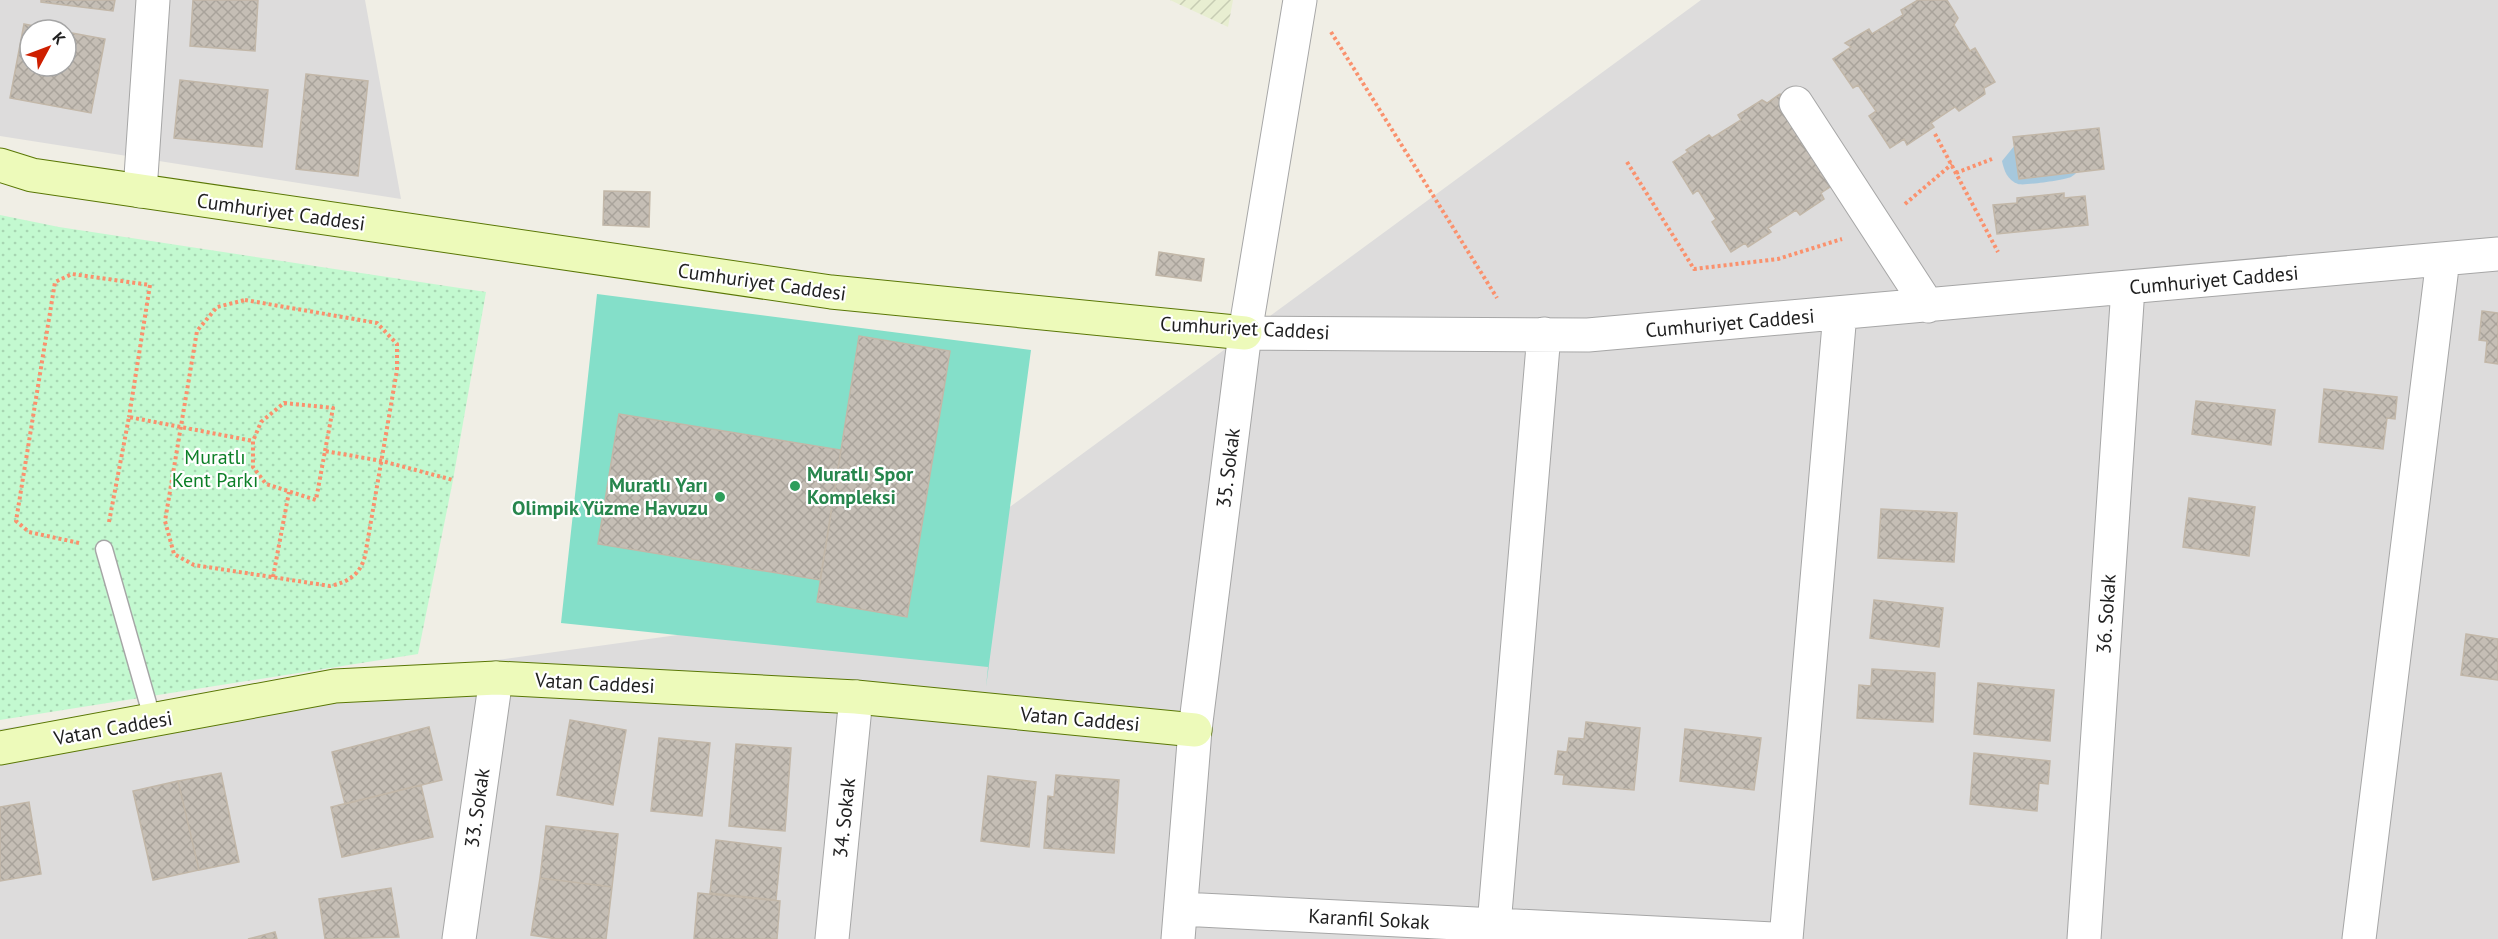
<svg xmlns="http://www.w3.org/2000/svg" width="2498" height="939" viewBox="0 0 2498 939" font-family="'PT Sans',sans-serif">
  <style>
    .residential { fill: #dddcdc; fill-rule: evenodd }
    .farmland { fill: url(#farmland-furrows) }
    .park { fill: url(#park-dots) }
    .pitch { fill: #84dfc9 }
    .water { fill: #a6c8dd }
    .building { fill: url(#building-cross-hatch); stroke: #c2b7a8; stroke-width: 1.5 }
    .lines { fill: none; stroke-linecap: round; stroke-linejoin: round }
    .lane-casing { stroke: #a6a6a6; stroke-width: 19 }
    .street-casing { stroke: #a6a6a6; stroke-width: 35 }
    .secondary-casing { stroke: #5a7705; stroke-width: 35 }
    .path { stroke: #fa916d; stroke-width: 4; stroke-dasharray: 3 3; stroke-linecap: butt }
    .lane { stroke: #fff; stroke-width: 16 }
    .street { stroke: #fff; stroke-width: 33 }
    .secondary { stroke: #edfaba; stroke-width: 33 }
    .leisure-dot { fill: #2e9e5b; stroke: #fff; stroke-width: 2 }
    .labels { text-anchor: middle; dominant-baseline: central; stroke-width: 4.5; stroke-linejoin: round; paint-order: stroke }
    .street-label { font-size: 20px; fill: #1f1f1f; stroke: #fff }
    .park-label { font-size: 20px; fill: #0c7f27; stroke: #fff }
    .leisure-label { font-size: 20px; font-weight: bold; fill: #27864d; stroke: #fff; text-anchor: start }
  </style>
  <defs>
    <pattern id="farmland-furrows" width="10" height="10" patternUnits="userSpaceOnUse" patternTransform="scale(1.5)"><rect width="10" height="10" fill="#e8eed1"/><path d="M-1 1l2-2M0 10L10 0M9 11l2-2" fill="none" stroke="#c7ccb3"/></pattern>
    <pattern id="park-dots" width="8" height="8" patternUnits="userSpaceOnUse" patternTransform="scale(1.5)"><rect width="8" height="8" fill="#c3f9d0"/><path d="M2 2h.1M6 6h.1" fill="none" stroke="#a7d5b2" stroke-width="1.8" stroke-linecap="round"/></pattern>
    <pattern id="building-cross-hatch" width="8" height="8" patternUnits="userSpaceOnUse" patternTransform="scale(1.5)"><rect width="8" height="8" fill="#c5beb5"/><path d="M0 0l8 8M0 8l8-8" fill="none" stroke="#a9a39b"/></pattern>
  </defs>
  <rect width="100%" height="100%" fill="#f0eee5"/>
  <!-- residential -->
  <path class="residential" d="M0,0H365L401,199L0,136ZM30,30H66V66H30Z
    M1701,0H2498V939H0V729L872,608Z"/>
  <!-- farmland -->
  <path class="farmland" d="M1170,0H1233L1228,27Z"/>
  <!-- park -->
  <path class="park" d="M0,215L59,227L486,292L453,480L418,654L0,720Z"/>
  <!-- pitch -->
  <path class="pitch" d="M597,294L1031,350L986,687L988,667L561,623Z"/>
  <!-- water -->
  <path class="water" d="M2015,145L2080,166C2078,171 2076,174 2071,177C2064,180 2024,186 2018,184C2007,180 2004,170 2002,161Z"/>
  <!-- building -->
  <path class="building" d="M41,0H115L113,11L41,2Z
    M193,0H258L255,51L190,46Z
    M1918,0H1947L1958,18L1954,25L1970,51L1975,48L1995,82L1984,88L1985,94L1959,111L1955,107L1931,123L1934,127L1907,145L1904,139L1890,148L1869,116L1876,111L1858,85L1853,88L1833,59L1851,47L1845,43L1869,29L1872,34L1903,15L1901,10Z
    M24,24L55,30H30V66H66V32L105,39L91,113L10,98Z
    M306,74L368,81L358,176L296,169Z
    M180,80L268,90L262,147L174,138Z
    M1780,94L1836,183L1821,193L1824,199L1800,215L1796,210L1768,228L1771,232L1748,247L1745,243L1731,252L1712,222L1716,219L1698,190L1693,194L1673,162L1688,152L1686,150L1709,135L1712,138L1741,120L1738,115L1762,100L1767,103Z
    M2099,128L2104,169L2019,179L2013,137Z
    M604,191L650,192L649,227L603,225Z
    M2064,193V198L2085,196L2088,225L1997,234L1993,205L2017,203V198Z
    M1159,252L1204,259L1201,281L1156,275Z
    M2482,311L2498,313V364L2485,362L2487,341L2479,340Z
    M859,336L950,351L907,617L817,602Z
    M2324,389L2397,397L2395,419L2387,418L2383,449L2319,442Z
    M2196,401L2275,410L2271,445L2192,434Z
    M619,414L841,450L820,580L598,544Z
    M2189,498L2255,507L2249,556L2183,547Z
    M1881,509L1957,513L1954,562L1878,558Z
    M1874,600L1943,608L1939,647L1870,638Z
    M2466,634L2498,639V680L2461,675Z
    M1872,669L1935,673L1933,722L1857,718L1859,685L1871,686Z
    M1978,683L2054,690L2050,741L1974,734Z
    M570,720L626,730L613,805L557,795Z
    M1586,722L1640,728L1634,790L1563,784L1564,775L1555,774L1558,751L1567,752L1569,738L1584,739Z
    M429,727L442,780L345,804L332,752Z
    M1685,729L1761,738L1754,790L1680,781Z
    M659,738L710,743L702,816L651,811Z
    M736,744L791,748L785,831L729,826Z
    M1974,753L2050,761L2048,784L2039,783L2037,811L1970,804Z
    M221,773L239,862L199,870L178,781Z
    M1056,775L1119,780L1114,853L1044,848L1048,796L1054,797Z
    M988,776L1036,782L1029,847L981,841Z
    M178,781L199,870L153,880L133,791Z
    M421,785L433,837L342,857L331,807Z
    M29,802L41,874L0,881V807Z
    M546,826L618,834L612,887L540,878Z
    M716,840L781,848L776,900L710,893Z
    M540,878L612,887L606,939H557L531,935Z
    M391,888L399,937L325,939L319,899Z
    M698,893L780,901L777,939H694Z
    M275,932L277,939H248Z"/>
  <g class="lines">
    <defs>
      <path id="lane" d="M104,549L153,721"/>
      <path id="street" d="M1796,103L1928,306
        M140,191L153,0
        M1245,333L1588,335L2498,254
        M1181,909L1773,939
        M1494,925L1544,334
        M459,939L496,678
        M832,939L856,697
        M1178,939L1195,730L1245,333L1300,0
        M1786,939L1840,313
        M2084,939L2128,288
        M2359,939L2443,259"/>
      <path id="secondary" d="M0,165L32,175L831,292L1245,333
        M0,748L335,686L496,678L856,697L1195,730"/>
    </defs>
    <!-- lane casing -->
    <use href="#lane" class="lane-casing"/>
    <!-- street casing -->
    <use href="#street" class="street-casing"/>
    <!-- secondary casing -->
    <use href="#secondary" class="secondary-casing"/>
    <!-- path -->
    <path class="path" d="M1331,32L1497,298
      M1935,134L1998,252
      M1627,162L1694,269L1778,259L1842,239
      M1956,173L1992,159
      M1905,204L1952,164
      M245,300L377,323L397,344V370L365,556C360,575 348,582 330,586L194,565L174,554L165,521L197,331L217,307Z
      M325,451L333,408L284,403L261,422L253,441V467L266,484L316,500L325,451L382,461L453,480
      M109,522L129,417L253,441
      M79,543L29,532L16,521L55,282L72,274L150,285L129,417
      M273,577L289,492"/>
    <!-- lane -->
    <use href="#lane" class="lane"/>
    <!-- street -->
    <use href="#street" class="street"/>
    <!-- secondary -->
    <use href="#secondary" class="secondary"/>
  </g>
  <!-- markers -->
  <g class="leisure-dot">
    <circle cx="795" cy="486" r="6"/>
    <circle cx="720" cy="497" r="6"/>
  </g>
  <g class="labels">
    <!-- street labels -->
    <g class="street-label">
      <text transform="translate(281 212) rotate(8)">Cumhuriyet Caddesi</text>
      <text transform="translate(2214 280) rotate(-5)">Cumhuriyet Caddesi</text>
      <text transform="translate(762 282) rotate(8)">Cumhuriyet Caddesi</text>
      <text transform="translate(1730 323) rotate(-5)">Cumhuriyet Caddesi</text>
      <text transform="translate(1245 328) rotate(3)">Cumhuriyet Caddesi</text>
      <text transform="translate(1228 468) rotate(-83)">35. Sokak</text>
      <text transform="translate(2106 614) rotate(-86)">36. Sokak</text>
      <text transform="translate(595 683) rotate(3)">Vatan Caddesi</text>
      <text transform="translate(1080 719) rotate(5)">Vatan Caddesi</text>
      <text transform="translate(113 728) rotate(-10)">Vatan Caddesi</text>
      <text transform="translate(477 808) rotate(-82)">33. Sokak</text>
      <text transform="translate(844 818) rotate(-84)">34. Sokak</text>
      <text transform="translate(1369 919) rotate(3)">Karanfil Sokak</text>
    </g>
    <!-- park labels -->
    <g class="park-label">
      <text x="215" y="457">Muratlı<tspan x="215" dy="23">Kent Parkı</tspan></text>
    </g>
    <!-- leisure labels -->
    <g class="leisure-label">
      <text x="807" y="474">Muratlı Spor<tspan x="807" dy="23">Kompleksi</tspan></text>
      <text x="708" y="485" text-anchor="end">Muratlı Yarı<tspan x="708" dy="23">Olimpik Yüzme Havuzu</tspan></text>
    </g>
  </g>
  <!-- north arrow -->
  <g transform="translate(48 48) rotate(49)"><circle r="28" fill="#ffffff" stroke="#a5a5a5" stroke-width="1.5"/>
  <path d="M0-4.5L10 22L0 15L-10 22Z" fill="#ce1f00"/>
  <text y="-9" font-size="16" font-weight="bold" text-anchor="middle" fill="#1f1f1f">K</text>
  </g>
</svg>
